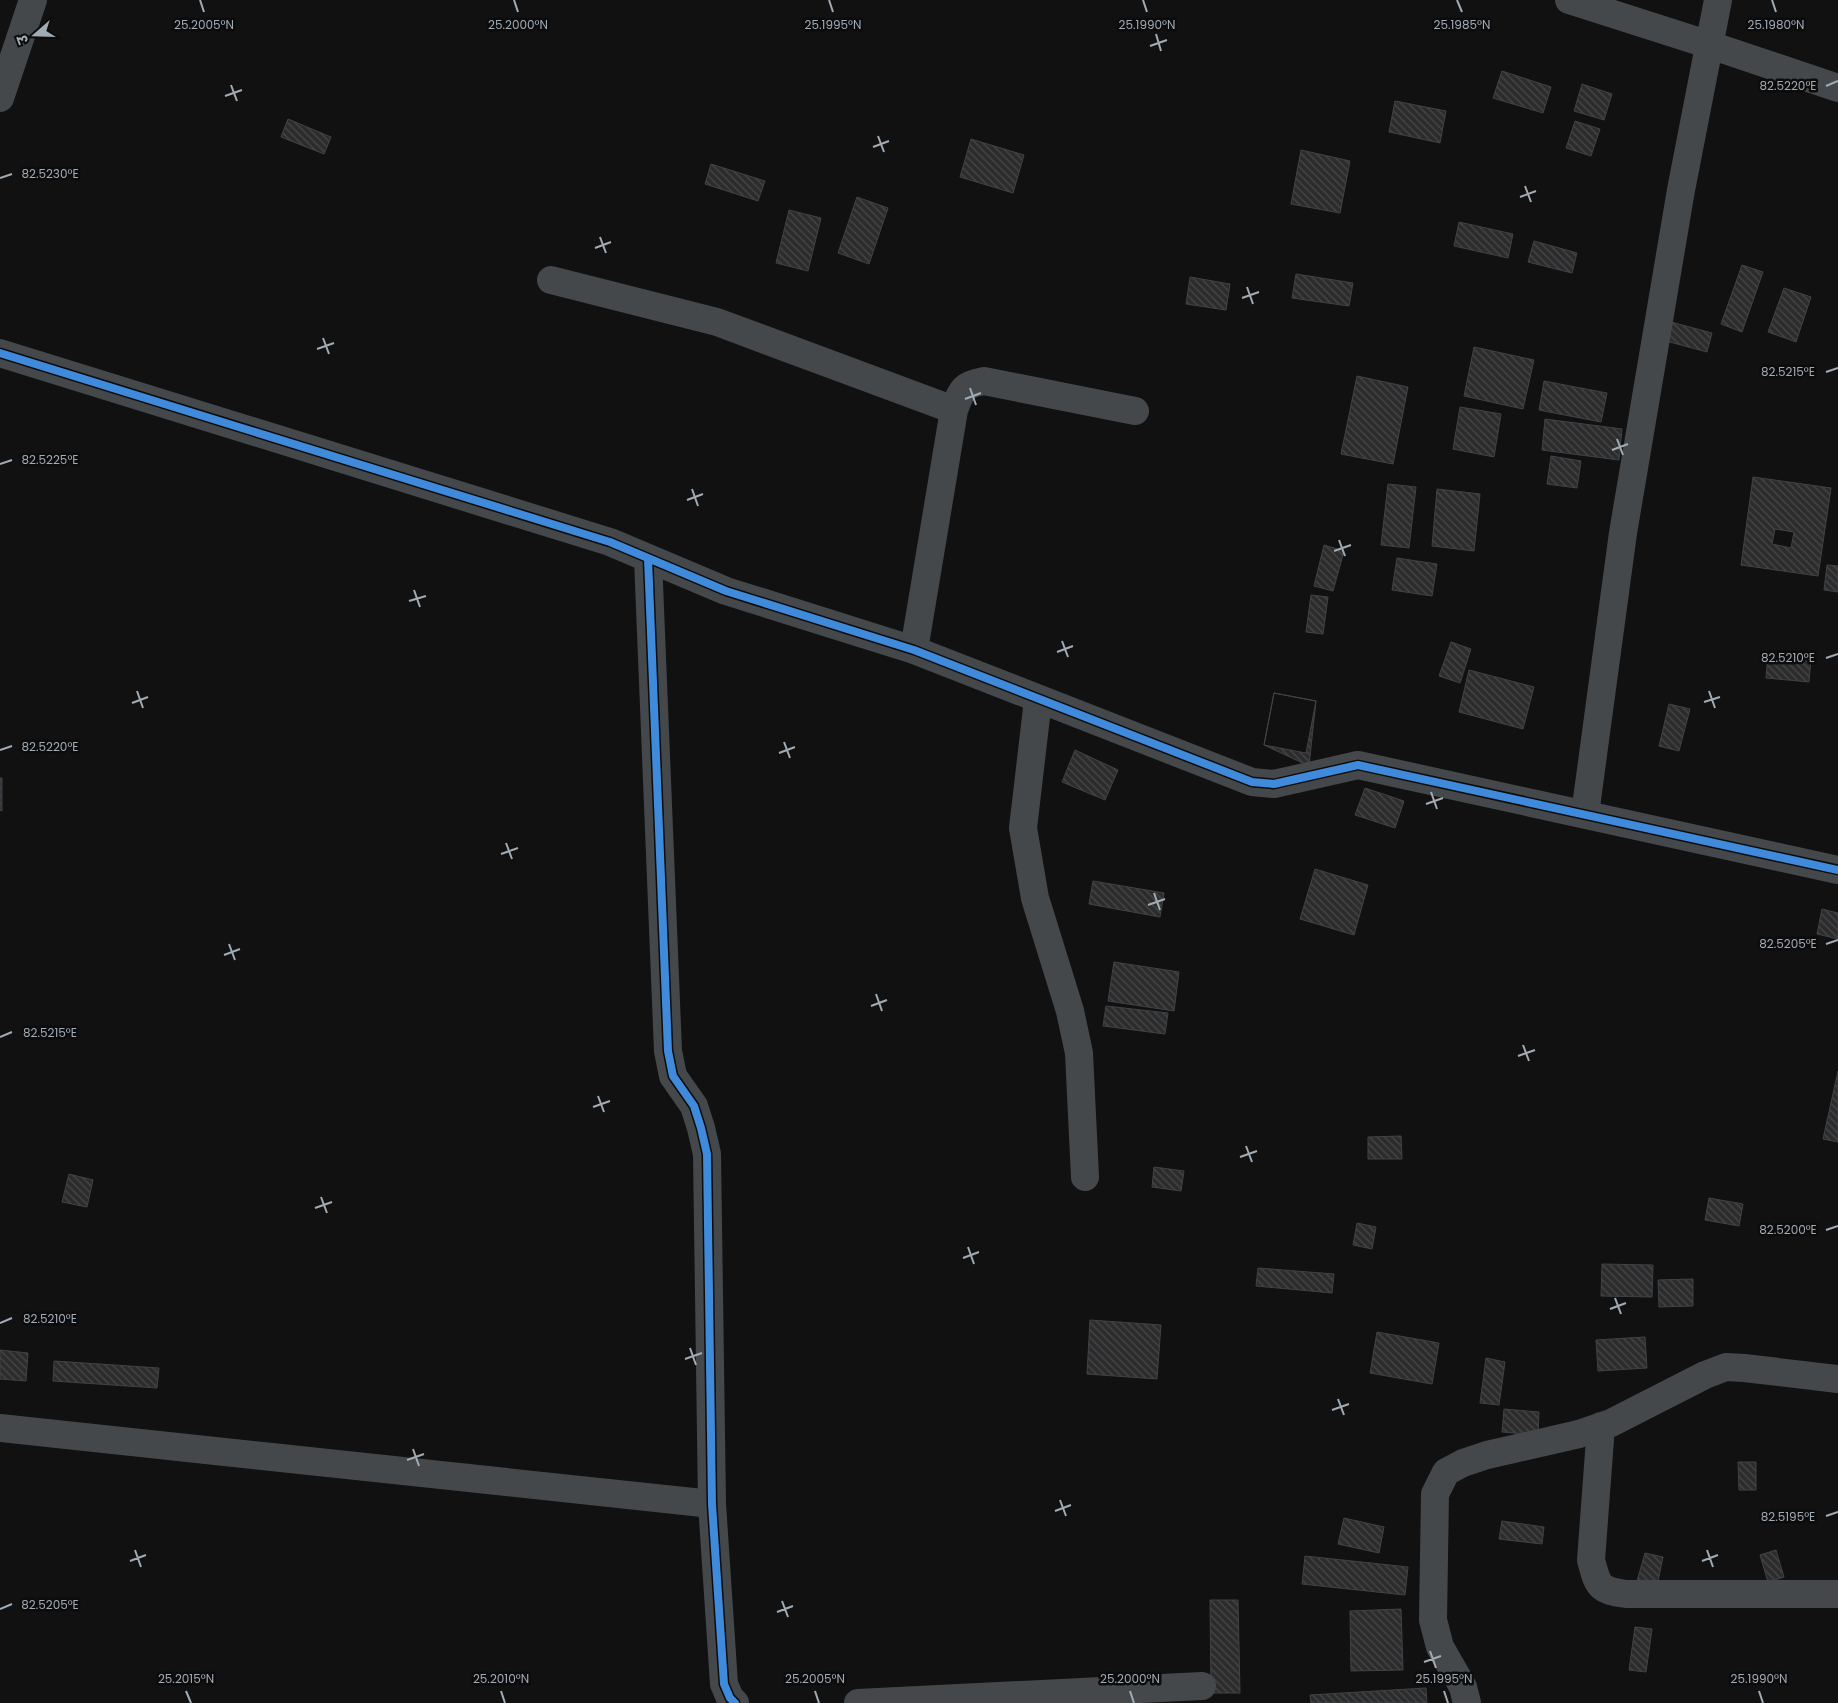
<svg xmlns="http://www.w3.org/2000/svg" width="1838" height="1703" viewBox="0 0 1838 1703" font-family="Poppins,'Noto Sans Devanagari',sans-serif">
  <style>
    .building { fill: url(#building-back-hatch); stroke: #404346; fill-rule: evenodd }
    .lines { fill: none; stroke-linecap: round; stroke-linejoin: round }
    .minor { stroke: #45484a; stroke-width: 28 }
    .cycleway-casing { stroke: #0c0c0d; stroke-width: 11 }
    .cycleway { stroke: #408adc; stroke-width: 8 }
    .ticks { fill: none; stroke: #a1abb4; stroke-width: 2 }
    .ticks-label { font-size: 12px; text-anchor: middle; fill: #a1abb4; stroke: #0c0c0d; stroke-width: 5; stroke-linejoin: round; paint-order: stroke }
  </style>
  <defs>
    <pattern id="building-back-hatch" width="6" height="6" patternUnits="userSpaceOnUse" patternTransform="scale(1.25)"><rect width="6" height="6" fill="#2c2c2d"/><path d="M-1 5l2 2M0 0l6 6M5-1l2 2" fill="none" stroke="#474849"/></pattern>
  </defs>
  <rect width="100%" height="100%" fill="#111112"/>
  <!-- building -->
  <path class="building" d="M1502,71L1551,87L1543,113L1493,98Z
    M1582,84L1612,94L1604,120L1574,111Z
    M1395,101L1446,111L1440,143L1389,132Z
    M288,119L331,137L324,154L281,137Z
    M1575,121L1600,129L1591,156L1566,148Z
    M971,139L1024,155L1013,193L960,177Z
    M1301,150L1350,161L1340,213L1291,204Z
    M711,164L765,181L758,201L705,184Z
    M857,197L888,208L869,264L838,253Z
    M789,210L821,218L808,271L776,263Z
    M1459,222L1513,234L1508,258L1454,246Z
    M1534,241L1577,253L1572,273L1528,262Z
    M1742,265L1763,272L1742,332L1721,324Z
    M1296,274L1353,283L1349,306L1292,298Z
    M1190,277L1230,284L1226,310L1186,304Z
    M1784,288L1811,297L1796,342L1768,332Z
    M1671,322L1712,333L1707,352L1666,341Z
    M1474,347L1534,360L1523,409L1464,396Z
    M1357,376L1408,387L1393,464L1341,454Z
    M1544,381L1607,393L1601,422L1539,410Z
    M1460,407L1501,414L1494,457L1453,449Z
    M1545,419L1622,429L1619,460L1542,450Z
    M1551,456L1581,461L1577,488L1547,484Z
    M1753,477L1831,488L1818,576L1741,565ZM1775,529L1794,532L1791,548L1772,544Z
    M1388,484L1416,487L1409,548L1381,545Z
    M1437,489L1480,494L1474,551L1432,546Z
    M1324,545L1344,551L1333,591L1314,586Z
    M1397,558L1437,564L1432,596L1392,590Z
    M1827,565L1838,566V592L1824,590Z
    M1311,595L1328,597L1323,634L1306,632Z
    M1451,642L1471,649L1460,683L1439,676Z
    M1768,654L1811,658L1809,682L1766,678Z
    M1469,670L1534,687L1523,729L1459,712Z
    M1274,693L1316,701L1306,753L1264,745Z
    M1274,693L1316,701L1309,766L1264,745Z
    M1669,704L1690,709L1679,751L1659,746Z
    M1075,750L1118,770L1105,800L1062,782Z
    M0,778H2V811L0,810Z
    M1365,788L1404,801L1395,828L1355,815Z
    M1315,869L1368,885L1354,935L1300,919Z
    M1093,881L1164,893L1160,917L1089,904Z
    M1822,909L1838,913V939L1817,934Z
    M1114,962L1179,972L1174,1011L1108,1001Z
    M1106,1006L1168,1013L1165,1034L1103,1026Z
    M1838,1071V1142L1823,1139Z
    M1401,1136L1402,1159H1368V1137Z
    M1154,1167L1184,1171L1181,1191L1152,1187Z
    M69,1174L93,1180L87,1207L62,1202Z
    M1709,1198L1743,1204L1739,1226L1705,1220Z
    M1357,1223L1376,1227L1372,1249L1353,1245Z
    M1602,1264L1653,1265L1652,1297L1601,1296Z
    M1258,1268L1334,1274L1332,1293L1256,1286Z
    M1693,1279V1306L1659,1307L1658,1280Z
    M1090,1320L1161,1325L1157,1379L1087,1374Z
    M1377,1332L1439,1343L1432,1384L1370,1373Z
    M1645,1337L1647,1368L1598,1371L1596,1340Z
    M0,1350L28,1353L26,1381L0,1379Z
    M1486,1358L1505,1362L1499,1405L1480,1403Z
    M54,1361L159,1368L157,1388L53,1381Z
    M1504,1409L1539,1412L1538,1435L1502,1432Z
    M1738,1462H1756V1490H1739Z
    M1344,1518L1384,1527L1379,1553L1338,1544Z
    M1502,1521L1544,1527L1542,1544L1499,1539Z
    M1776,1550L1784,1577L1768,1582L1760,1555Z
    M1645,1553L1663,1557L1657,1586L1637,1581Z
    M1305,1556L1408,1567L1405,1595L1302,1584Z
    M1210,1600H1238L1240,1693H1211Z
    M1401,1609L1403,1670L1351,1671L1350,1611Z
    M1635,1627L1652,1629L1646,1672L1629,1670Z
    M1426,1688L1427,1703H1311L1310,1695Z"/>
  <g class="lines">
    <!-- minor -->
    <path class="minor" d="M1569,0L1710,45L1838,88
      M0,98L33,0
      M551,280L717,322L954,410
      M0,353L610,542L726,591L914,650L1252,782L1274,784L1358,765L1838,870
      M648,559L668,1051L673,1076L694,1106L701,1128L707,1154L712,1504L724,1684L730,1698L735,1703
      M914,650L954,410C962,390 962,385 984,381L1135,411
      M1038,700L1023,828L1035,898L1070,1011L1079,1053L1085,1177
      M1585,814L1623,533L1681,190L1718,0
      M1601,1426L1591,1560C1598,1586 1598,1590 1626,1594H1838
      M0,1428L712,1504
      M858,1703L1202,1686
      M1467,1703L1463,1687L1440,1647L1433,1620L1435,1494L1446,1472L1463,1463L1487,1455L1579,1434L1611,1423L1705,1375L1726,1367L1744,1368L1838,1379"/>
    <defs>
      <path id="cycleway" d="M0,353L610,542L726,591L914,650L1252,782L1274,784L1358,765L1838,870
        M648,559L668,1051L673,1076L694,1106L701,1128L707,1154L712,1504L724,1684L730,1698L735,1703"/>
    </defs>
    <!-- cycleway casing -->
    <use href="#cycleway" class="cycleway-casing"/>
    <!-- cycleway -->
    <use href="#cycleway" class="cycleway"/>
  </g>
  <!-- ticks -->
  <path class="ticks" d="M200,0L204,12M514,0L518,12M829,0L833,12M1143,0L1147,12M1457,0L1462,12M1772,0L1776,12M1156,34L1161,51M1150,46L1167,40M231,85L237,101M1826,86L1838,81M225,96L242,90M878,136L884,152M873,147L889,141M0,178L12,174M1525,186L1531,202M1520,197L1536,191M600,237L606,253M595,248L611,242M1247,287L1253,304M1242,298L1259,292M323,338L329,354M317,349L334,343M1826,372L1838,368M970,388L976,405M965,399L981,393M1617,439L1623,455M1612,450L1628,444M0,464L12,460M692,489L698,506M687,500L703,494M1339,540L1345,556M1334,551L1351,545M414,590L420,607M409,601L426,596M1062,641L1068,657M1057,652L1073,646M1826,658L1838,654M137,691L143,708M1709,691L1715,708M1704,702L1720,697M132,703L148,697M784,742L790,758M0,750L12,746M779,753L795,747M1431,792L1437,809M1426,804L1443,798M506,843L512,859M501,854L518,848M1154,893L1160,910M1148,905L1165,899M229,944L235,960M1826,944L1838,940M224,955L240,949M876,994L882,1011M871,1006L887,1000M0,1037L12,1032M1523,1045L1529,1061M1518,1056L1535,1050M598,1096L604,1112M593,1107L610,1101M1246,1146L1252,1162M1240,1157L1257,1151M321,1197L327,1213M315,1208L332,1202M1826,1230L1838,1226M968,1247L974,1264M963,1258L979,1252M1615,1298L1621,1314M1610,1309L1626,1303M0,1323L12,1318M690,1348L696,1365M685,1359L702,1353M1338,1399L1344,1415M1332,1410L1349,1404M413,1449L419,1466M407,1460L424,1454M1060,1500L1066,1516M1055,1511L1071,1505M1826,1516L1838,1512M135,1550L141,1567M1707,1550L1713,1567M130,1561L146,1555M1702,1561L1718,1555M782,1601L788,1617M0,1609L12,1604M777,1612L793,1606M1430,1651L1436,1668M1424,1662L1441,1656M186,1691L191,1703M501,1691L505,1703M815,1691L819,1703M1130,1691L1134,1703M1444,1691L1448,1703M1759,1691L1763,1703"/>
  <g class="ticks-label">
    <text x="1462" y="29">25.1985°N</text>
    <text x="204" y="29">25.2005°N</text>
    <text x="518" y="29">25.2000°N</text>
    <text x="833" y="29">25.1995°N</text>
    <text x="1147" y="29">25.1990°N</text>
    <text x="1776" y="29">25.1980°N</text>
    <text x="1788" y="90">82.5220°E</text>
    <text x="50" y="178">82.5230°E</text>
    <text x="1788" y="376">82.5215°E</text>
    <text x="50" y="464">82.5225°E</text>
    <text x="1788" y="662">82.5210°E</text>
    <text x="50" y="751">82.5220°E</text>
    <text x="1788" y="948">82.5205°E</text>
    <text x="50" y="1037">82.5215°E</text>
    <text x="1788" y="1234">82.5200°E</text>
    <text x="50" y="1323">82.5210°E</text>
    <text x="1788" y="1521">82.5195°E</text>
    <text x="50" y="1609">82.5205°E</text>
    <text x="186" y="1683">25.2015°N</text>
    <text x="501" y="1683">25.2010°N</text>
    <text x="815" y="1683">25.2005°N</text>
    <text x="1130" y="1683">25.2000°N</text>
    <text x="1444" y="1683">25.1995°N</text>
    <text x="1759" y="1683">25.1990°N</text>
  </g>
  <!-- north arrow -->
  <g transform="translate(35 35) rotate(250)" stroke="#0c0c0d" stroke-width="4" paint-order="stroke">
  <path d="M0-4L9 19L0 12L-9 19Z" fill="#a1abb4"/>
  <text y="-8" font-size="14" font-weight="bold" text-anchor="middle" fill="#a1abb4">उ</text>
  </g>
</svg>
